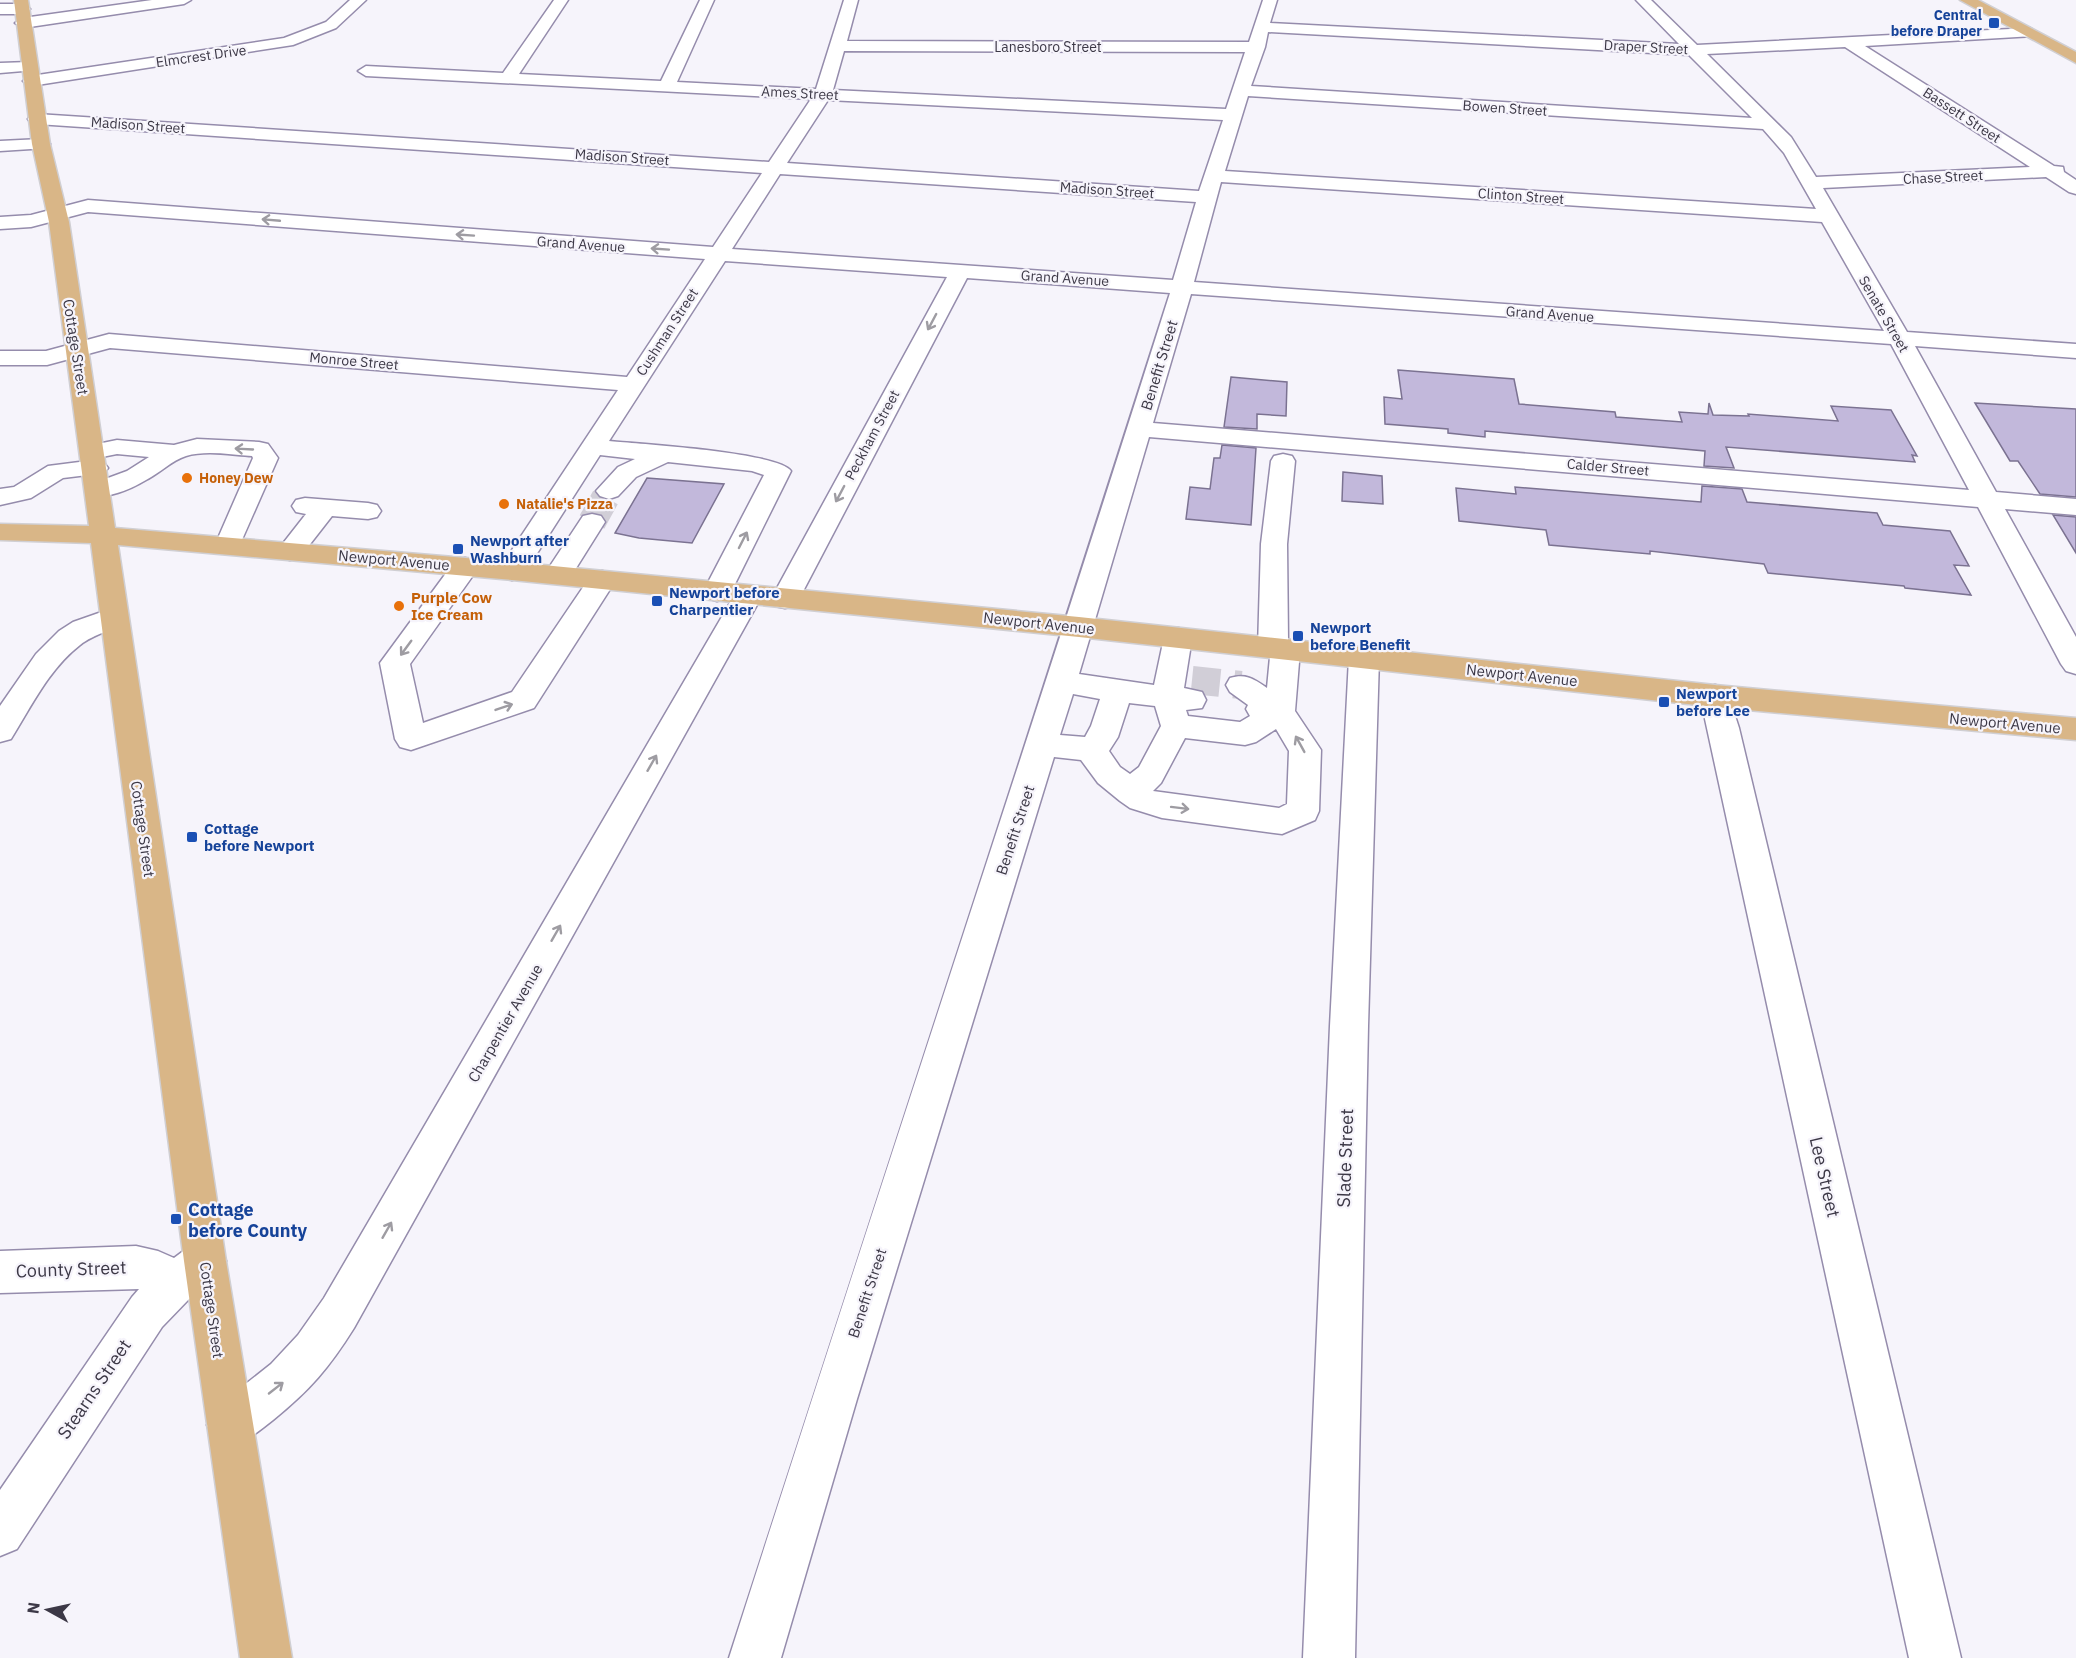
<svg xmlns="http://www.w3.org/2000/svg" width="2076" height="1658" viewBox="0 0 2076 1658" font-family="'IBM Plex Sans',sans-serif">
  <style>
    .building { fill: #c2b8db; stroke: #7b7291; stroke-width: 1.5 }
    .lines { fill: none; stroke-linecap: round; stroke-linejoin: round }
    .minor-tunnel { stroke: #d1ced7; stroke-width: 28; stroke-dasharray: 28 14; stroke-linecap: butt }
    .minor-casing { stroke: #958cac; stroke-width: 3 }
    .major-casing { stroke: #d0cfd3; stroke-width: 3 }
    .minor { fill: #fff; fill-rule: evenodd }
    .major { fill: #d9b687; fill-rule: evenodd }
    .oneway { stroke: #9e9ca2 }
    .transit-dot { fill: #1a4fb4; stroke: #f6f4fb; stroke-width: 2 }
    .food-dot { fill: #e8710a; stroke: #f6f4fb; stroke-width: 2 }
    .labels { text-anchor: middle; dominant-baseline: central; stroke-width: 4.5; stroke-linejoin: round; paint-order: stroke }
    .far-transit-label { font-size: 14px; font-weight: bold; fill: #164399; stroke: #f6f4fb; text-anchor: end }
    .far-street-label { font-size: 14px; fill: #3c3846; stroke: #f6f4fb }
    .far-food-label { font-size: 14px; font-weight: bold; fill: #c56008; stroke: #f6f4fb; text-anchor: start }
    .street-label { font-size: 15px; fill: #3c3846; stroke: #f6f4fb }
    .transit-label { font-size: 15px; font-weight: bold; fill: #164399; stroke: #f6f4fb; text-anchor: start }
    .food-label { font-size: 15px; font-weight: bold; fill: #c56008; stroke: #f6f4fb; text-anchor: start }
    .near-street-label { font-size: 18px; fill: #3c3846; stroke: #f6f4fb }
    .near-transit-label { font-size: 18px; font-weight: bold; fill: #164399; stroke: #f6f4fb; text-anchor: start }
  </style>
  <rect width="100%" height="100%" fill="#f6f4fb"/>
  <!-- building -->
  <path class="building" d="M1398,370L1514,379L1519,404L1615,412L1616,417L1682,422L1679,412L1708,414L1709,403L1713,415L1749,416L1748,414L1838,421L1831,406L1891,410L1917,456L1912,455L1915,462L1726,447L1734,468L1704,466L1705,451L1485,431V437L1448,433V429L1385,424L1384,397L1402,399Z
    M1231,377L1287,382L1286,416L1257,414V429L1224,427Z
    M1975,403L2076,409V497L2040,494L2018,461H2010Z
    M1222,445L1256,448L1251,525L1186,519L1190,487L1210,489L1214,458H1220Z
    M1343,472L1382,476L1383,504L1342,501Z
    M647,478L724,484L692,543L639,538L615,533Z
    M1702,486L1742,489L1747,502L1877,513L1883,525L1950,531L1969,566L1954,565L1971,595L1905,588L1904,586L1768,573L1764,564L1650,551V554L1549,545L1546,530L1459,521L1456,488L1516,494L1515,487L1701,502Z
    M2053,515L2076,517V553Z"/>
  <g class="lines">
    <!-- minor-tunnel -->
    <path class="minor-tunnel" d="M592,522L609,491
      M1192,680L1241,685"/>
    <defs>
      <path id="minor" d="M152,0H191L184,4L23,28L15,23L23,18Z
        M350,0H366L336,28L293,45L31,86L23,81L31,76L284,38L326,22Z
        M554,0H568L519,74L661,81L700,0H714L677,82L816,89L844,0H858L847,41L1249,42L1263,0H1277L1270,23L1679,44L1636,0H1651L1697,45L2030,28L2038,33L2036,36L1865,46L2054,166L2063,167L2064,172L2076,180V194L2069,192L2046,177L1823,188L1907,332L2076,344V358L1915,346L1996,492L2076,499V515L2005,509L2076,637V674L2066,671L2061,664L1978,507L1149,437L1079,674L1154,685L1164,638L1168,631L1178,628L1188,631L1192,638L1184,688L1202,692L1206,700L1202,708L1186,710L1188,716L1240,722L1250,716L1246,709L1248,705L1230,692L1226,685L1230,678C1246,673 1254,679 1267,688L1270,657L1263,655L1258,648L1261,544L1271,461L1274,456L1283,454L1292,456L1295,461L1287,544L1288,641L1295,643L1300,650L1295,711L1321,750L1319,811L1315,820L1282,834L1162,818L1130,808L1120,801L1098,783L1081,760L1054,757L857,1399L781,1658H729C874,1202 1026,749 1170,293L967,278L799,599L795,606L785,608L775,606L771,599L947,277L725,261L609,441C638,444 778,452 791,471L731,592L727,598L717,601L707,598L703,592L764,475L752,471L668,462L636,477L618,496L609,499L600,496L596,491L618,467L635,459L600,455L522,577L512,580L502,577L498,571L618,390L110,348L47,365H0V351H46L109,334L627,377L705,259L88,212L31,227L0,229V217L31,215L88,200L713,247L762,173L37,124L31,123L28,119L31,115L37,114L769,162L811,99L366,76L358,71L366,66L503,73ZM1268,32L1689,55L1752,118L1251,86L1265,47ZM1845,47L2030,167L1816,177L1791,137L1707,54ZM844,51L1245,52L1226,109L833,90ZM1248,96L1763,129L1784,153L1816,209L1225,171ZM828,100L1223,120L1199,191L787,163ZM780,174L1196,202L1173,280L732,249ZM1221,182L1822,222L1884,331L1194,282ZM1191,294L1891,344L1969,490L1153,423ZM1073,694L1100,699L1091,726L1085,737L1060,735ZM1129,703L1155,706L1161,726L1139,767L1130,774L1120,767L1109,751L1118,737ZM1276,729L1289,751L1287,804L1279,808L1153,791L1161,783L1185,738L1245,745L1256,742Z
        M0,4H22L30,9L22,14H0Z
        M29,62L35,64L37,67L35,70L0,73V63Z
        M41,139L47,140L50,144L47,148L0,151V141Z
        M197,439L259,442L268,444L278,458L237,551L228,553L219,551L215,545L253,458L252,456C231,455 207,450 186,456C172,460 160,473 146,480C131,489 106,500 89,495L85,490L89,485L127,471L149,457L117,454L92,459L83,457L80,452L83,447L117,440L174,445Z
        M95,460L104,463L108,468L104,473L63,478L31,498L0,505V489L14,487L48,466Z
        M305,498L368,503L377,505L381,511L377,517L368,519L332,516L300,557L290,560L280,557L277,551L306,514L296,512L292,506L296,500Z
        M592,514L601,516L605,522L568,581L558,584L548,581L544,575L548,569L583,516Z
        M465,558L475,561L479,567L410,664L423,723L512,692L592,574L602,571L612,574L616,580L534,708L411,750L400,747L395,739L380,663L455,561Z
        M748,587L758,590L762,596L354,1328C329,1368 310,1390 273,1420C259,1431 247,1441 230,1448L214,1441L207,1425L214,1409L271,1364L298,1335L324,1298L734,596L738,590Z
        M113,608L123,610L127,617C119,629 93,634 80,645C49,669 31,707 11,739L0,742V706L36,654L59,631L73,622Z
        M1364,648L1374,651L1379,658L1368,1026L1355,1658H1303L1330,1026L1349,658L1354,651Z
        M1715,685L1726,688L1739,728L1961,1658H1909L1700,696L1704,688Z
        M205,1240L220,1246L226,1261L220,1276L190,1298L162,1327L17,1549L0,1556V1490L132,1297L139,1289L0,1293V1251L136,1246L158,1251L174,1258L190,1246Z"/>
      <path id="major" d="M14,0H28L50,144L69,222L115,528L512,562L1079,617L1715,685L2076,718V740L1715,707L1079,637L512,580L118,545L226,1261L292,1658H240L184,1261L91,543L0,540V524L89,526L49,222L32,144Z
        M1960,0H1978L2076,52V63Z"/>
    </defs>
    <!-- minor casing -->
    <use href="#minor" class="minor-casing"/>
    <!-- major casing -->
    <use href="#major" class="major-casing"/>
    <!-- minor -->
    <use href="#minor" class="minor"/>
    <!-- major -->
    <use href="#major" class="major"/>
  </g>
  <!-- one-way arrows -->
  <defs><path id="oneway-shaft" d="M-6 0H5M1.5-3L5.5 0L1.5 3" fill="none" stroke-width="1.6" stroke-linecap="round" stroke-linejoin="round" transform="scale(1.5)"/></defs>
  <g class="oneway">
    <use href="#oneway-shaft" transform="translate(271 220) rotate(-175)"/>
    <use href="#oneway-shaft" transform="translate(465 235) rotate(-176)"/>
    <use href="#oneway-shaft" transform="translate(660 249) rotate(-176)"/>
    <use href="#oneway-shaft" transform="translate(932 322) rotate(118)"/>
    <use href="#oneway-shaft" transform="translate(244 449) rotate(-177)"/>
    <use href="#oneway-shaft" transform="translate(840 494) rotate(118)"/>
    <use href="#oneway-shaft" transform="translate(743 540) rotate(-63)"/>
    <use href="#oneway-shaft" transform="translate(406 648) rotate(126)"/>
    <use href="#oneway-shaft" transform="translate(504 707) rotate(-19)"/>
    <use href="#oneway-shaft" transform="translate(1300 744) rotate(-119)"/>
    <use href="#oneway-shaft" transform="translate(652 763) rotate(-60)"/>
    <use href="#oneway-shaft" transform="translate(1180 808) rotate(7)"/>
    <use href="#oneway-shaft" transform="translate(556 933) rotate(-60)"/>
    <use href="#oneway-shaft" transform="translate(387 1230) rotate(-60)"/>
    <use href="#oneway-shaft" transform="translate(276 1388) rotate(-38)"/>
  </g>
  <!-- markers -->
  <g class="transit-dot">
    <rect x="1988" y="17" width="12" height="12" rx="3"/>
    <rect x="452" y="543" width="12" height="12" rx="3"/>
    <rect x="651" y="595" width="12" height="12" rx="3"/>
    <rect x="1292" y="630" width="12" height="12" rx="3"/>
    <rect x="1658" y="696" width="12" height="12" rx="3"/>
    <rect x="186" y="831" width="12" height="12" rx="3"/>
    <rect x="170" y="1213" width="12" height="12" rx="3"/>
  </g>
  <g class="food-dot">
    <circle cx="187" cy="478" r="6"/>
    <circle cx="504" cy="504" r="6"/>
    <circle cx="399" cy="606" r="6"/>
  </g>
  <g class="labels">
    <!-- far-transit labels -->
    <g class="far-transit-label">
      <text x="1982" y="15">Central<tspan x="1982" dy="16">before Draper</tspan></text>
    </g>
    <!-- far-street labels -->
    <g class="far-street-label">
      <text x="1048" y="47">Lanesboro Street</text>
      <text transform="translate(1646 47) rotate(3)">Draper Street</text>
      <text transform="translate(201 56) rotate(-8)">Elmcrest Drive</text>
      <text transform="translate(800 93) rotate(3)">Ames Street</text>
      <text transform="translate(1505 108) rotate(4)">Bowen Street</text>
      <text transform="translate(1962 115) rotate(33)">Bassett Street</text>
      <text transform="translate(138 125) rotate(4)">Madison Street</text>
      <text transform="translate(622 157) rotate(4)">Madison Street</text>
      <text transform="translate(1943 177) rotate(-3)">Chase Street</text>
      <text transform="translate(1107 190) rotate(4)">Madison Street</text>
      <text transform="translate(1521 196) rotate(4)">Clinton Street</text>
      <text transform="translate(581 244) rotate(4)">Grand Avenue</text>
      <text transform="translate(1065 278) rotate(4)">Grand Avenue</text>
      <text transform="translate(1550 314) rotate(4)">Grand Avenue</text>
      <text transform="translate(1884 314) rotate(60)">Senate Street</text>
      <text transform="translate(667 332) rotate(-57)">Cushman Street</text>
      <text transform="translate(354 361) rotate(5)">Monroe Street</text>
      <text transform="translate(872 435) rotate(-62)">Peckham Street</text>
      <text transform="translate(1608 467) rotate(5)">Calder Street</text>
    </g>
    <!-- far-food labels -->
    <g class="far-food-label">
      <text x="199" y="478">Honey Dew</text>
      <text x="516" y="504">Natalie's Pizza</text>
    </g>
    <!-- street labels -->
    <g class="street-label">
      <text transform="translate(76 347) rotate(81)">Cottage Street</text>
      <text transform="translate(1159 365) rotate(-73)">Benefit Street</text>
      <text transform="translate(394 560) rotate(5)">Newport Avenue</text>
      <text transform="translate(1039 623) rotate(6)">Newport Avenue</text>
      <text transform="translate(1522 675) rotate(6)">Newport Avenue</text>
      <text transform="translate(2005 723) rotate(5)">Newport Avenue</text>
      <text transform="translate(143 829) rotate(82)">Cottage Street</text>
      <text transform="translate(1015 830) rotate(-72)">Benefit Street</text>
      <text transform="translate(505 1023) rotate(-60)">Charpentier Avenue</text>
      <text transform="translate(867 1293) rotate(-72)">Benefit Street</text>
      <text transform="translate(212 1310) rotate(82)">Cottage Street</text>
    </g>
    <!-- transit labels -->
    <g class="transit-label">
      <text x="470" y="540">Newport after<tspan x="470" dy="17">Washburn</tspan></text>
      <text x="669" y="592">Newport before<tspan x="669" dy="17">Charpentier</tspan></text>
      <text x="1310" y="627">Newport<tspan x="1310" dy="17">before Benefit</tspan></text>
      <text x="1676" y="693">Newport<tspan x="1676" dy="17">before Lee</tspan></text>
      <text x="204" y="828">Cottage<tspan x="204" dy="17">before Newport</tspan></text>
    </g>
    <!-- food labels -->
    <g class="food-label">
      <text x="411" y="597">Purple Cow<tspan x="411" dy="17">Ice Cream</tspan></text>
    </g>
    <!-- near-street labels -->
    <g class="near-street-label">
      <text transform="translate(1345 1158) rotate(-88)">Slade Street</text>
      <text transform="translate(1825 1177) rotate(77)">Lee Street</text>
      <text transform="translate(71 1269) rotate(-2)">County Street</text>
      <text transform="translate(94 1389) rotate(-56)">Stearns Street</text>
    </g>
    <!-- near-transit labels -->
    <g class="near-transit-label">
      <text x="188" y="1209">Cottage<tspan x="188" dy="21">before County</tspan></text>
    </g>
  </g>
  <!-- north arrow -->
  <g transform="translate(48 1610) rotate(278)" stroke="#f6f4fb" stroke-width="4.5" paint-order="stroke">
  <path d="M0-4.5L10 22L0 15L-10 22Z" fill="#3c3846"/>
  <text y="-9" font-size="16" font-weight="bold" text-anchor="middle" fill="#3c3846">N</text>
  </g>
</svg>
